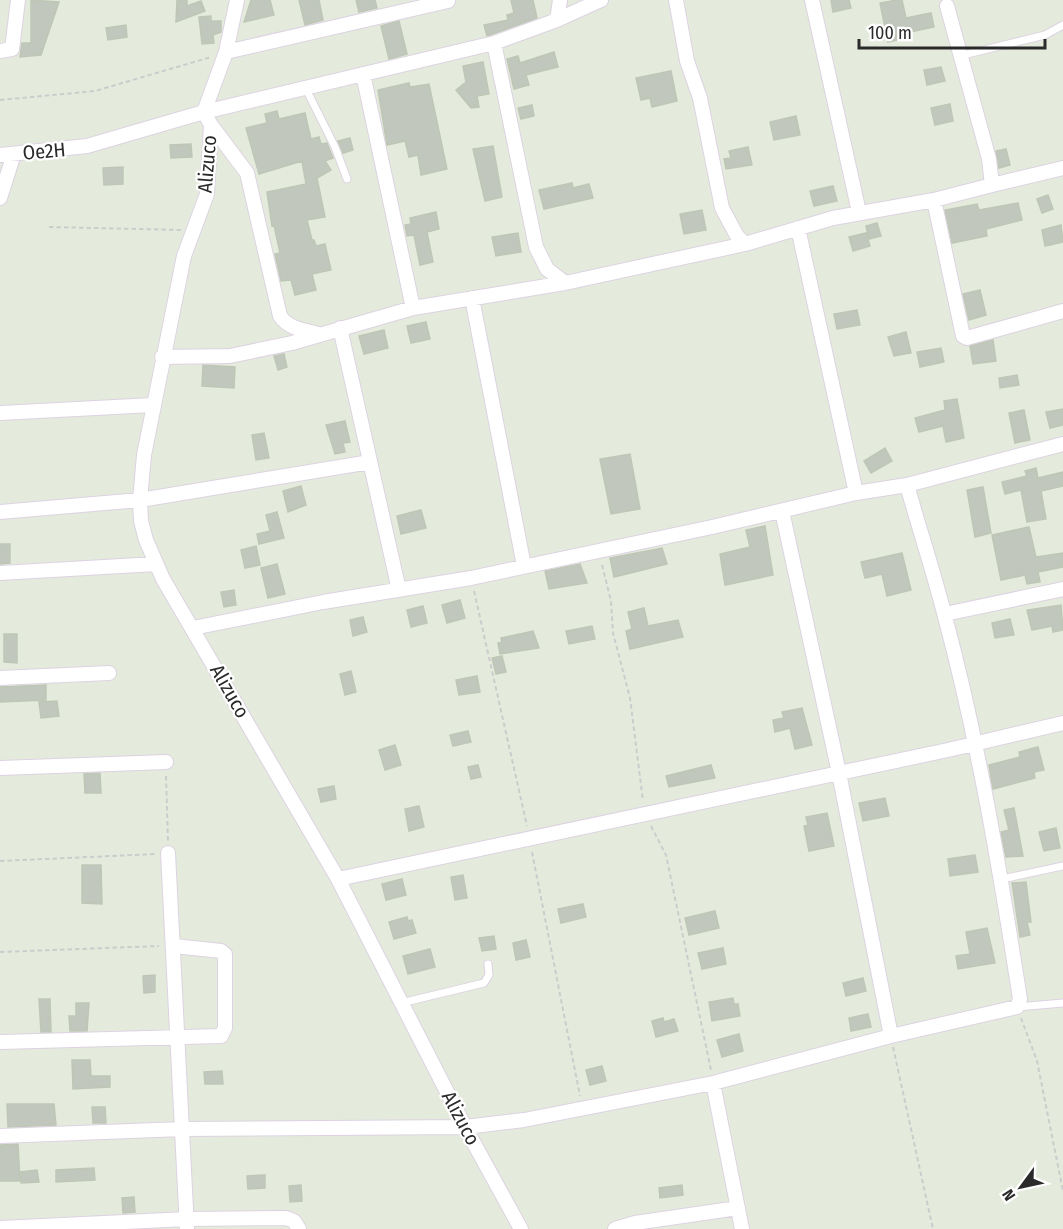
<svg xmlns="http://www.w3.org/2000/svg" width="1063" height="1229" viewBox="0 0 1063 1229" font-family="'Fira Sans Condensed',sans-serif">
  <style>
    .building { fill: #c1c7bc; stroke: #bec7b6; stroke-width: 1.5 }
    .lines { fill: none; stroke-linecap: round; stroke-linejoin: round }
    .lane-casing { stroke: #ddd2e2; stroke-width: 9 }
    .street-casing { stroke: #ddd2e2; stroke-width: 16 }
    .path { stroke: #ccc; stroke-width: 2; stroke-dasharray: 4.5 3; stroke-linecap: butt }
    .lane { stroke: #fff; stroke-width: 7 }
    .street { stroke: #fff; stroke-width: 14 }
    .labels { text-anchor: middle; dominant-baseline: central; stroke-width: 4.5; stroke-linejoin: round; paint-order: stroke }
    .street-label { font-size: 20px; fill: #2a2a2a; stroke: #fff }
  </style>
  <rect width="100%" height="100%" fill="#e5ebdc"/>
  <!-- building -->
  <path class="building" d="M31,0L59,2L41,55L20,57L22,43H31Z
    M177,0H187V6L201,1L205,11L176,22Z
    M251,0H270L274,15L244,22Z
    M299,0H319L323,20L305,25Z
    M356,0H375L377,8L359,12Z
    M511,0H533L537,18L487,36L484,25L508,20L507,15L514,13Z
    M831,0H849L851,8L833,12Z
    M897,0H902L906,18L931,13L934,27L901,34L902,39L888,42L880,3Z
    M211,16V21H221V32L213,35L214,43L202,44L199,17Z
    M399,21L407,54L389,59L381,26Z
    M126,25L127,37L108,40L106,28Z
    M554,52L558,67L526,75L529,85L514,89L507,59L518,56L520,63Z
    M483,62L489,94L477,96L479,107L471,108L456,90L466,82L463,66Z
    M941,67L945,81L927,85L924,70Z
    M671,71L677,101L652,107L650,98L641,100L636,78Z
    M409,83L410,87L429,84L447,169L421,175L418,155L409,157L405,141L387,145L378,90Z
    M950,104L953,121L935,125L931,108Z
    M532,105L534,116L521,119L518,108Z
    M277,111L279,119L305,113L311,139L319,137L321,144L327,143L333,158L325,161L331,170L317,178L325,217L307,220L312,240H314L316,246L325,244L331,270L312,274L316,290L295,295L291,280L281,281L275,254L280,253L274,225L272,226L267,192L306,184L302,161L259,174L246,128L267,123L265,114Z
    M796,116L800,135L774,140L770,122Z
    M350,138L353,150L343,153L338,141Z
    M191,144L192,157L171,158L170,145Z
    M493,146L502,197L485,201L473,149Z
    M748,147L752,165L726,169L724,159L731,158L729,151Z
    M1006,149L1010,165L999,168L996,151Z
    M123,167V184L104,185L103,168Z
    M572,183L573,188L589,184L593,198L544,209L539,190Z
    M833,186L837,201L814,206L810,191Z
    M1048,195L1053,209L1042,213L1037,199Z
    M1018,203L1022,220L986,229L987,236L952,243L945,210L977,204L979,210Z
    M702,210L706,230L684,234L680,214Z
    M436,212L439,229L427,232L433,262L420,265L414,235L407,236L405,225L411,224L410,218Z
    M877,223L881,236L869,239L866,226Z
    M1061,225L1063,242L1045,246L1042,230Z
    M518,233L521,252L496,256L492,237Z
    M866,233L870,246L853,251L849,237Z
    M980,290L986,315L969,320L963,294Z
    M857,310L860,325L837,329L834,314Z
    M426,322L430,339L411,343L407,326Z
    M384,330L388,348L364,354L359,336Z
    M906,332L911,353L894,356L888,337Z
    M993,340L996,361L973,364L970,346Z
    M941,348L944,362L920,367L917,352Z
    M284,354L287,367L278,370L274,356Z
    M203,365L235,367L234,388L202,386Z
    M1017,375L1019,385L1000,388L999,378Z
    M957,399L964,438L946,442L943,426L919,432L915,418L945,410L944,401Z
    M1063,409V425L1050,428L1046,412Z
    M1024,410L1030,440L1015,443L1009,413Z
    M345,421L350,442L343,443L345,452L335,454L326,425Z
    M264,433L269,458L256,460L252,435Z
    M885,448L892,461L871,473L864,461Z
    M630,454L640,509L611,514L600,459Z
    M1036,468L1038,478L1063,472V486L1041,491L1046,519L1027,522L1021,490L1005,494L1002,482L1027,476L1025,471Z
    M301,486L306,505L288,512L283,491Z
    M983,487L991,533L975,537L967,490Z
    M421,510L426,528L401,534L397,516Z
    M277,512L284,538L259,544L257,534L270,531L266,515Z
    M765,526L773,575L725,585L720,554L750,547L746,530Z
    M1029,527L1036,557L1063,553V567L1038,572L1040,582L1027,584L1025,575L1001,580L992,535Z
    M0,544H10V563L0,564Z
    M256,546L260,565L245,568L241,550Z
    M662,548L667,564L614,577L610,558Z
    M902,553L911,590L887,596L882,574L865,578L861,562Z
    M277,564L285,594L268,598L261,568Z
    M580,564L587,583L549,589L545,571Z
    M234,590L236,605L224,607L221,592Z
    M460,600L465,618L447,623L442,605Z
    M1061,605L1063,630L1053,632L1052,626L1032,630L1027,610Z
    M423,606L427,623L411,627L407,610Z
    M644,608L648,626L678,620L683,637L630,649L626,631L632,629L628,612Z
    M363,617L367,632L353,636L350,620Z
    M1010,619L1014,635L995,638L992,623Z
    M592,626L595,639L569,644L566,631Z
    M533,631L539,648L500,654L498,643L502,642L501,638Z
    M4,634H17V663L4,662Z
    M502,656L506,672L496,674L492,658Z
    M351,671L356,692L345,695L340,674Z
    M477,676L480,692L459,695L456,680Z
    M46,685V700L0,702V687Z
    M57,701L59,716L41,718L39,702Z
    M802,708L812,745L795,749L790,728L775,732L773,720L784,718L782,712Z
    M468,731L471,742L453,746L450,735Z
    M395,745L401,765L385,770L379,750Z
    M1038,747L1044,770L1034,772L1035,778L993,789L989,765L1020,757L1019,752Z
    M478,765L481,777L471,779L468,767Z
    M711,765L715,778L669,787L666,776Z
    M100,773L101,793H85L84,774Z
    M334,786L336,799L321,802L318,789Z
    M885,798L889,816L863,821L859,803Z
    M419,806L424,827L409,831L405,809Z
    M1014,808L1023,856L1006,857L1001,832L1009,830L1004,810Z
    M827,813L834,846L809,851L804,826L808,825L806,817Z
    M1056,828L1060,848L1044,851L1039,832Z
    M975,855L978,872L950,876L948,859Z
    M82,865H101L102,904L82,903Z
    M463,875L467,898L455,900L451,877Z
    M402,879L406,895L386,900L382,884Z
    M1026,882L1031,922H1027L1030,935L1020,937L1012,883Z
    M583,904L586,917L561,923L558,909Z
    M715,911L719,928L689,935L685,918Z
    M407,917L408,921L412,920L416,933L394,939L389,922Z
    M987,928L995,963L958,969L956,956L970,954L966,932Z
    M494,936L496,949L482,951L479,938Z
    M526,940L530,957L516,960L513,943Z
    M723,948L726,964L702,969L698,953Z
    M430,949L435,967L408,974L403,956Z
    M155,975V992L144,993L143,976Z
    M863,978L866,991L846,996L843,983Z
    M733,998L734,1004H738L740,1016L712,1021L709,1002Z
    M39,999H50L51,1032H41Z
    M76,1003H89L87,1031H70L69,1016H76Z
    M868,1014L871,1027L851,1031L849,1018Z
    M663,1018L664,1022L674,1019L678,1031L656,1037L652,1021Z
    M739,1034L743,1051L722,1057L717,1040Z
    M72,1060H90L91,1076H110V1087L73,1089Z
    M602,1066L606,1081L590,1085L586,1070Z
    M222,1071L223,1084H205L204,1072Z
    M7,1104H54L56,1125L8,1127Z
    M92,1107H105L106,1123H93Z
    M18,1144L20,1181H0V1145Z
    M94,1168L95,1180L56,1182V1170Z
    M37,1170L39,1182L21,1183L20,1172Z
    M265,1175V1188L248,1189L247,1176Z
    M301,1185L302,1201L290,1202L289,1186Z
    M682,1185L683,1195L660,1198L659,1188Z
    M134,1197L135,1212L123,1213L122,1198Z"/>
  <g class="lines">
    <defs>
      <path id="lane" d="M959,56L1045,35L1063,25
        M306,89L335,147L347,179
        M1002,879L1063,866
        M401,1003L484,983L489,975L488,964
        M1017,1007L1063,1003"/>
      <path id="street" d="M237,0L226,52L204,112L211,125L207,194L184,256L144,455L140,500L141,521L146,540L163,579L338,879L465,1127L521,1229
        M676,0L687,61L700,98L722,208L737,236L745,244
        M812,0L859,212
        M557,20L560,0
        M494,43L536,247L547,269L565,283
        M0,51L12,49L18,0
        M226,52L448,1
        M363,74L413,308
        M211,125L247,173L280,316C289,329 304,330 318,334
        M0,155L87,146L204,112L494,43L557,20L601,0
        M992,185L1063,168
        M0,198L14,154
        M934,200L963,336L967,338L1063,311
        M798,228L856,493
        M472,298L524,566
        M340,328L399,590
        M162,357L230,356L292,343L413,308L565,283L745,244L833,218L934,200L992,185L989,159L947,6
        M0,413L153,405
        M782,511L839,773L891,1036
        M0,512L140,500L370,462
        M0,573L156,564
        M945,614L1063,589
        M193,628L323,602L471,578L712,527L856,493L907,485L1063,444
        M0,678L109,673
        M0,768L166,762
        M168,853L187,1229
        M338,879L948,750L1063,723
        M0,1042L221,1036L225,1028V954L221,951L174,946
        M713,1083L742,1229
        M0,1136L182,1129L465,1127L524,1120L713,1083L891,1036L1017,1007L1020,999C1000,870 978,739 944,613C933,570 919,528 907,485
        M0,1228L187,1219L286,1218L294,1221L299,1229
        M615,1229L635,1223L738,1208"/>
    </defs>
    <!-- lane casing -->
    <use href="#lane" class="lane-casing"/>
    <!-- street casing -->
    <use href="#street" class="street-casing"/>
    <!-- path -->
    <path class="path" d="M0,100L95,91L211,57
      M49,227L182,230
      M602,565L611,601L613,633L630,698L643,801
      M474,591L527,826
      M166,776L168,842
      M651,826L666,855L711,1070
      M532,852L580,1096
      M0,861L156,854
      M0,952L159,946
      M1021,1018L1037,1061L1063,1191
      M893,1047L933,1229"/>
    <!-- lane -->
    <use href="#lane" class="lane"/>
    <!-- street -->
    <use href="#street" class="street"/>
  </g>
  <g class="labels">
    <!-- street labels -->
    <g class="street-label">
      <text transform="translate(44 151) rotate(-5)">Oe2H</text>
      <text transform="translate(207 164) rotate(-85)">Alizuco</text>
      <text transform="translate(230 691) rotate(60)">Alizuco</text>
      <text transform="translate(461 1118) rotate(62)">Alizuco</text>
    </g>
  </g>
  <!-- north arrow -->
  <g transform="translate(1021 1187) rotate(237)" stroke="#ffffff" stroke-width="4.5" paint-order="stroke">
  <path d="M0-4.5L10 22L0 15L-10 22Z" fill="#2a2a2a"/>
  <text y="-9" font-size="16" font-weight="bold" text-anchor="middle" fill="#2a2a2a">N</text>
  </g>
  <!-- scale -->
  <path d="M859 39v9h186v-9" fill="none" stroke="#2a2a2a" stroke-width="3"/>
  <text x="868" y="39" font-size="18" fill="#2a2a2a" stroke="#ffffff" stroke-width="4.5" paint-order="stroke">100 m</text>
</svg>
